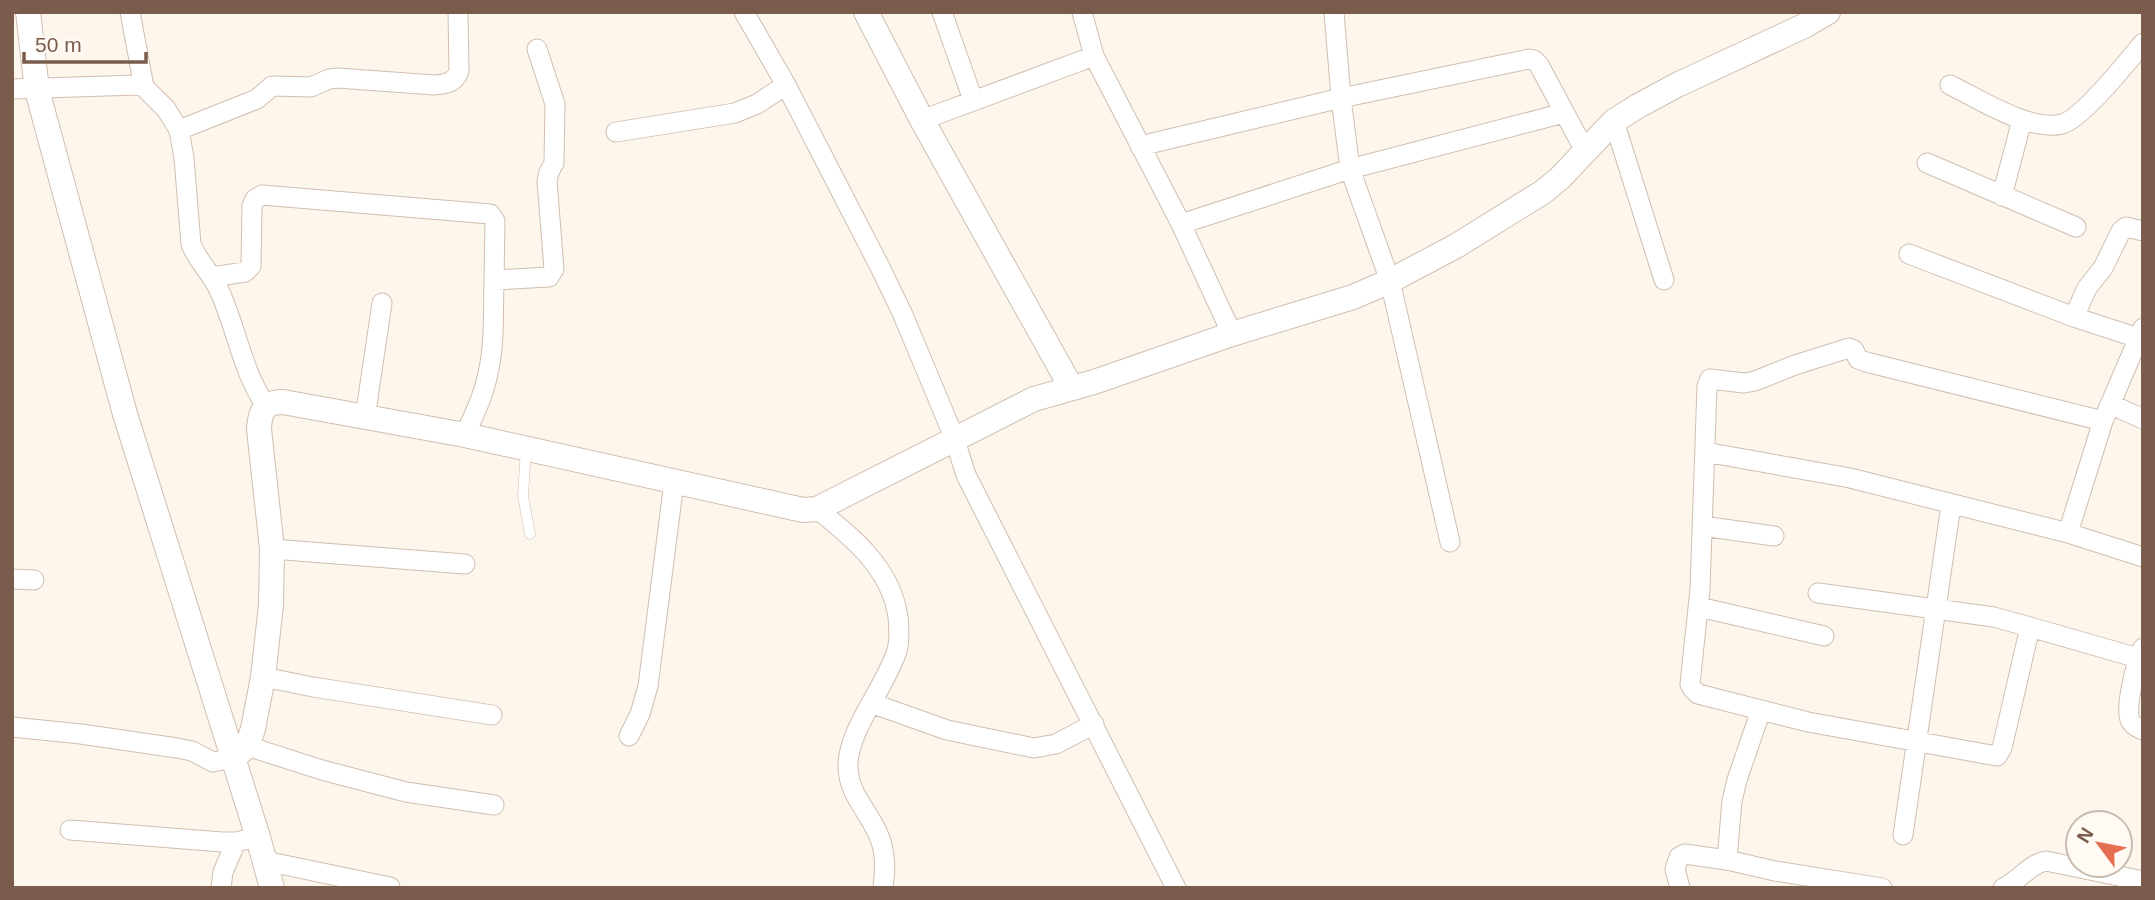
<svg xmlns="http://www.w3.org/2000/svg" width="2155" height="900" viewBox="0 0 2155 900" font-family="Arial,sans-serif">
  <style>
    .lines { fill: none; stroke-linecap: round; stroke-linejoin: round }
    .service-casing { stroke: #d1beb0; stroke-width: 11 }
    .minor-casing { stroke: #d1beb0; stroke-width: 21 }
    .tertiary-casing { stroke: #d1beb0; stroke-width: 26 }
    .service { stroke: #fff; stroke-width: 10 }
    .minor { stroke: #fff; stroke-width: 19 }
    .tertiary { stroke: #fff; stroke-width: 24 }
  </style>
  <rect width="100%" height="100%" fill="#fdf6ec"/>
  <g class="lines">
    <defs>
      <path id="service" d="M526,448L523,496L530,534"/>
      <path id="minor" d="M130,12L144,87
        M744,12L786,85L881,269L903,315L954,437L966,475L1176,888
        M942,12L973,100
        M1082,12L1094,56L1181,224L1232,334
        M1334,12L1341,98L1350,169L1390,281L1450,542
        M1950,85C1979,99 2030,132 2062,124C2082,119 2128,61 2143,43
        M12,89L137,85L144,87L166,109L179,130L184,158L191,244C198,262 212,274 219,290C237,329 242,371 266,406
        M922,120L1094,56
        M1614,121L1664,280
        M179,130L257,99L272,86L311,87L329,79L338,78L434,85C446,84 455,83 459,71L458,12
        M616,132L735,113L757,104L786,85
        M1140,146L1341,98L1529,59L1534,60L1539,65L1585,151
        M1927,163L2076,227
        M2002,196L2022,120
        M1181,224L1350,169L1564,113
        M1909,254L2074,317L2138,338
        M212,277L245,272L251,266L252,206L255,199L262,195L490,214L495,221L494,280
        M2074,317L2087,288L2103,268L2121,231L2126,227L2143,231
        M2110,404L2143,419
        M365,418L382,303
        M2103,421L1866,362L1858,359L1854,350L1849,348L1795,365L1755,381L1744,383L1710,379L1707,386L1700,589L1690,684L1692,688L1698,694L1808,722L1997,756L2002,748L2030,627L2138,658L2143,648
        M465,435C474,415 484,395 488,373C495,344 493,311 494,280L549,277L554,269L547,181L549,172L554,163L555,104L537,49
        M1705,452L1850,478L2068,533L2143,557
        M817,509C853,538 891,568 898,617C899,630 900,642 896,654C890,669 882,684 874,698C863,717 847,745 848,768C849,798 875,817 882,845C886,860 885,873 883,888
        M1702,526L1774,536
        M2068,533L2103,421L2143,328
        M272,549L465,564
        M12,579L34,580
        M1818,593L1994,617L2030,627
        M1699,607L1824,636
        M2138,658C2135,673 2125,706 2130,720C2132,725 2138,728 2143,730
        M263,677L313,687L492,715
        M871,703L947,730L1034,748L1056,744L1094,724
        M1761,710L1737,780L1732,801L1727,860L1775,871L1882,888
        M12,727L81,734L177,748L192,751L213,762L234,758
        M629,736L640,714L648,686L674,482
        M247,746L322,770L406,792L494,805
        M70,830L222,842H236L258,837
        M1903,835L1951,505
        M265,861L390,887
        M221,888L223,872L236,842
        M1680,888L1675,869L1679,857L1685,854L1727,860
        M2003,888C2019,881 2029,864 2046,861L2143,881"/>
      <path id="tertiary" d="M28,12L37,90L125,414L258,837L272,888
        M866,12L922,120L1071,387
        M234,758L247,746L253,729L263,677L271,605L272,549L259,429C260,411 264,402 283,402L465,435L803,510L817,509L1034,399L1094,382L1232,334L1353,297L1390,281L1456,246L1543,192L1560,178L1614,121L1638,106L1677,85L1806,25L1828,12"/>
    </defs>
    <!-- service casing -->
    <use href="#service" class="service-casing"/>
    <!-- minor casing -->
    <use href="#minor" class="minor-casing"/>
    <!-- tertiary casing -->
    <use href="#tertiary" class="tertiary-casing"/>
    <!-- service -->
    <use href="#service" class="service"/>
    <!-- minor -->
    <use href="#minor" class="minor"/>
    <!-- tertiary -->
    <use href="#tertiary" class="tertiary"/>
  </g>
  <!-- border -->
  <rect width="2155" height="900" fill="none" stroke="#7a5c4d" stroke-width="28"/>
  <!-- north arrow -->
  <g transform="translate(2099 844) rotate(302)"><circle r="33" fill="#fffaf3" stroke="#cabbb1" stroke-width="2"/>
  <path d="M0-5L12 26L0 18L-12 26Z" fill="#e76f51"/>
  <text y="-10" font-size="19" font-weight="bold" text-anchor="middle" fill="#7a5c4d">N</text>
  </g>
  <!-- scale -->
  <path d="M24 52v10h122v-10" fill="none" stroke="#7a5c4d" stroke-width="3.5"/>
  <text x="35" y="52" font-size="21" fill="#7a5c4d" stroke="#fffaf3" stroke-width="5" paint-order="stroke">50 m</text>
</svg>
